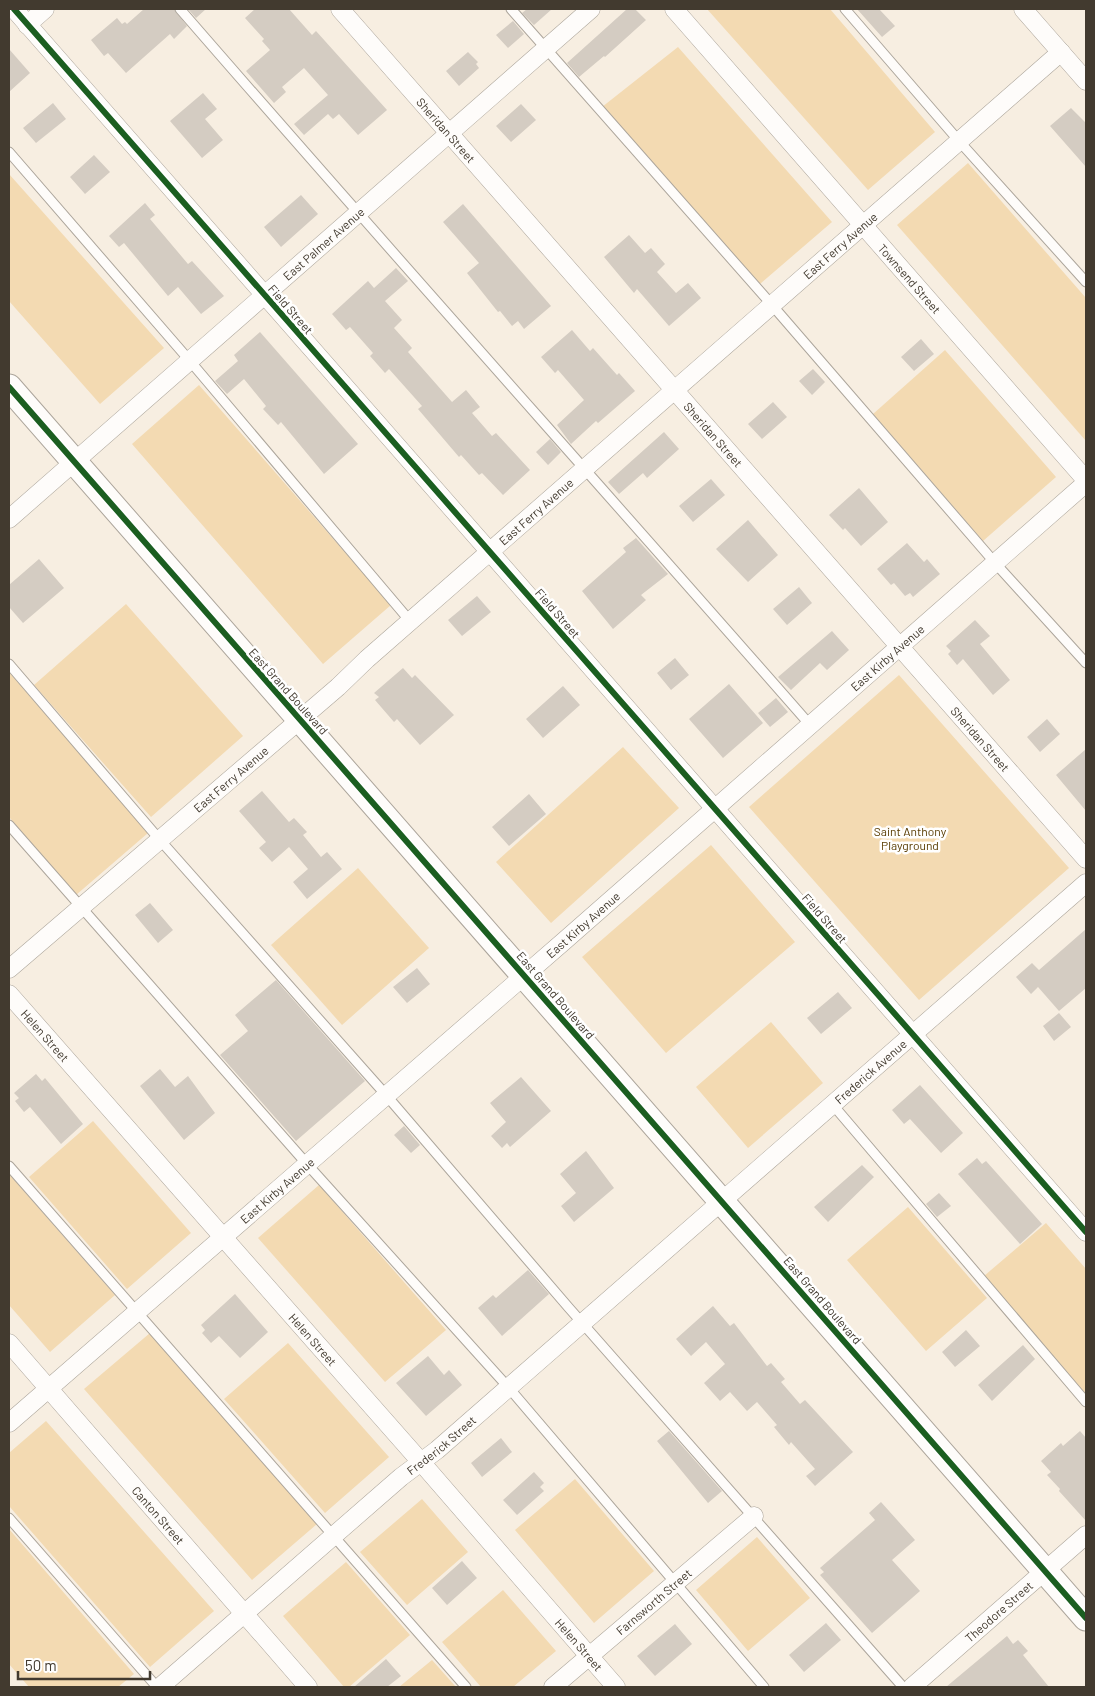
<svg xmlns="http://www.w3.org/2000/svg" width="1095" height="1696" viewBox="0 0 1095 1696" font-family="Barlow,sans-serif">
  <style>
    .green { fill: #f3dab2 }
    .building { fill: #d4ccc2 }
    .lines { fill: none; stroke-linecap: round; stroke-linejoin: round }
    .service-casing { stroke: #aca59b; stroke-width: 11 }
    .minor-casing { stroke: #aca59b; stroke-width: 19 }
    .secondary-casing { stroke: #aca59b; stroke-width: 27 }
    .service { stroke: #fefcfa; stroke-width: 9 }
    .minor { stroke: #fefcfa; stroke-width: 18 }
    .secondary { stroke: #fefcfa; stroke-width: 25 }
    .cycleway-casing { stroke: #fff; stroke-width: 9 }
    .cycleway { stroke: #1b5e20; stroke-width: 6 }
    .labels { text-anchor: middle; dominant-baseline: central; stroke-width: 5; stroke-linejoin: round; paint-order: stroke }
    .street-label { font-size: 12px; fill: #423a2f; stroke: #fff }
    .park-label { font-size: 12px; fill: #583b01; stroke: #fff }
  </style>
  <rect width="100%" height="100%" fill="#f7eee1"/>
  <!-- green -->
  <path class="green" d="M707,9H830L935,132L868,190Z
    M678,47L832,222L760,284L602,107Z
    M968,163L1086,298V441L897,225Z
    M9,174L164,348L100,404L9,301Z
    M945,350L1056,477L983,541L873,414Z
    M199,385L391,605L323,664L132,444Z
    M126,604L243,736L151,817L34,685Z
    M9,672L148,833L76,895L9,817Z
    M899,675L1069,868L919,1000L749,807Z
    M623,747L679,808L551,923L496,862Z
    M711,845L795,942L666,1053L582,957Z
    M358,868L429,948L342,1025L271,945Z
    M771,1022L823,1083L748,1148L696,1087Z
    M93,1121L191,1233L127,1289L29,1177Z
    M9,1174L115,1295L50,1352L9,1305Z
    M319,1185L446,1330L385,1382L258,1238Z
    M908,1207L987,1298L926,1351L847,1260Z
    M1046,1223L1086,1269V1394L984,1276Z
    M150,1333L317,1524L252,1580L84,1389Z
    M288,1343L389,1457L325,1513L224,1399Z
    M46,1421L214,1611L150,1667L9,1506V1453Z
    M575,1479L654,1571L594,1623L515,1530Z
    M422,1499L468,1552L407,1605L360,1552Z
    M9,1529L134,1674L118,1687H29L9,1664Z
    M757,1537L810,1598L748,1651L696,1590Z
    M346,1562L410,1635L349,1687H344L283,1616Z
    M503,1590L556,1651L513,1687H481L442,1642Z
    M432,1660L456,1687H399Z"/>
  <!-- building -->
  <path class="building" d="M144,9H174L187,26L174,39L170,34L126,73L108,53L104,56L91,40L117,18L122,24L125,22L127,24Z
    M188,9H206L196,18Z
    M255,9H289L312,35L316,31L387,110L358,135L339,114L333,119L328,114L304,135L294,124L328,95L304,68L282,87L286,92L274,103L246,71L270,50L262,41L264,39L245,18Z
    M527,9H552L534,25L522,13Z
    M627,9H635L646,20L605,57L604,56L579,77L567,63Z
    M857,9H879L895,26L882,37Z
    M513,21L524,34L508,48L496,35Z
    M9,49L30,73L9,92Z
    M468,52L478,62L476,64L479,68L459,86L446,71Z
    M203,93L217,109L205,119L223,140L202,158L170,121Z
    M53,103L66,119L36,143L23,128Z
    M521,104L536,120L511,142L496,126Z
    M1071,108L1086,123V167L1050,126Z
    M94,155L110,172L85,194L70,177Z
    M301,195L318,214L281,247L264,227Z
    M145,203L155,215L150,219L188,264L192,261L224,296L201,314L178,287L168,296L124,243L119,247L109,236Z
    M463,204L551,306L524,329L518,321L512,326L500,311L498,312L467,273L479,263L443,222Z
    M629,235L645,253L651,248L665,264L657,272L676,293L688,283L701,298L669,326L637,289L634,293L604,257Z
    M396,268L408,281L385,301L402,320L394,328L412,348L408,352L452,402L466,390L480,407L472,413L492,436L496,433L530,470L503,495L482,473L479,475L461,455L459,457L418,409L422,406L389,369L385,373L370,356L373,353L350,327L346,330L332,314L368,281L374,288Z
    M572,330L590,351L593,348L617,375L619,373L635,391L598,423L596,421L571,444L557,425L584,400L558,370L555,373L541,357Z
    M260,332L358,444L324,474L281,422L278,425L263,409L266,406L244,379L227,394L215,381L238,361L234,355Z
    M921,339L934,354L914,371L901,357Z
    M813,369L825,382L812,395L799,381Z
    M773,402L787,417L762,439L748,424Z
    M664,432L679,449L647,478L643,473L619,494L608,482Z
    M550,439L561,452L548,465L536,452Z
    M711,479L725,495L693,522L679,506Z
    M859,488L888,522L861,546L845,528L843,530L829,515Z
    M748,520L778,555L748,582L716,549Z
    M636,538L668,574L641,595L646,600L613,629L582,591L626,552L623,548Z
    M907,543L924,562L927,559L940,574L913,597L910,593L905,596L894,583L891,585L877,569Z
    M39,559L64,588L23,623L9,607V585Z
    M799,587L812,603L787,625L773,609Z
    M477,596L491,612L462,636L448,620Z
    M975,620L990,636L980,644L1010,680L993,695L963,659L957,665L948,654L951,651L946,646Z
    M832,631L849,650L827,670L820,663L791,690L778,677Z
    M675,658L689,675L671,690L657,673Z
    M403,668L412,678L415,675L454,715L420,745L397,719L394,722L375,700L379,697L374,693Z
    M729,684L763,723L723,758L689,719Z
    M563,686L580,705L543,738L526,719Z
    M776,698L788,712L770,727L758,713Z
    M1047,719L1060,734L1040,752L1027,737Z
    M1086,749V811L1056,775Z
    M262,791L289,822L294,818L307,832L303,835L321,857L327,852L342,869L307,899L293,882L308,869L289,847L272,862L259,848L266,842L239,811Z
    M529,794L546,814L509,846L492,827Z
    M150,903L173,930L158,943L135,915Z
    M1086,929V988L1059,1011L1038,987L1031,994L1016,977L1032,963L1039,970Z
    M417,968L430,984L407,1003L393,987Z
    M276,980L365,1081L296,1141L220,1055L248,1031L235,1015Z
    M838,992L852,1008L821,1034L807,1018Z
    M1059,1013L1071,1027L1054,1041L1043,1026Z
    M160,1069L175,1087L188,1076L215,1113L184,1140L140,1086Z
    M36,1074L42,1081L45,1078L83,1124L61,1144L30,1107L24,1112L15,1101L19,1098L14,1093Z
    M521,1077L551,1111L510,1147L507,1143L502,1148L491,1136L506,1122L490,1103Z
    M920,1085L963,1133L941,1153L910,1119L904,1124L892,1110Z
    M404,1126L420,1145L411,1153L394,1135Z
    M586,1151L614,1188L574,1222L561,1206L576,1193L560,1174Z
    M977,1158L982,1164L986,1161L1042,1224L1020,1244L958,1174Z
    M862,1165L874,1177L828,1222L814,1207Z
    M939,1193L951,1206L937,1217L926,1204Z
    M528,1270L549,1294L502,1336L478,1308L493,1295L496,1298Z
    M235,1294L268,1332L240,1358L219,1336L211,1343L202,1333L205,1330L201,1325Z
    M713,1306L730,1326L734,1323L767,1366L771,1363L785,1379L781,1382L800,1404L805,1400L853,1452L815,1486L806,1476L815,1469L791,1442L789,1445L774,1427L777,1425L757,1402L747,1411L730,1392L720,1401L704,1383L725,1364L706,1342L691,1356L676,1339Z
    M966,1330L980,1346L955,1367L942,1352Z
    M1023,1345L1035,1359L992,1401L978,1385Z
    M428,1356L444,1375L449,1370L462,1385L426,1416L396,1383Z
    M669,1431L722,1491L708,1503L657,1441Z
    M1080,1431L1086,1438V1521L1059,1491L1060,1489L1047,1475L1051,1472L1041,1461L1061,1443L1063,1446Z
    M501,1438L512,1452L482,1477L471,1463Z
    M534,1472L544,1483L540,1487L544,1491L517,1515L503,1500Z
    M881,1502L915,1540L892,1560L920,1591L872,1633L820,1575L824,1572L820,1568L875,1520L869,1513Z
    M462,1561L477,1578L447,1605L432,1588Z
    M826,1623L841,1640L804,1672L789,1655Z
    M675,1624L692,1644L655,1676L637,1656Z
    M1007,1636L1013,1644L1018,1640L1028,1651L1023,1655L1049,1687H946Z
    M386,1659L401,1676L387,1687H354Z"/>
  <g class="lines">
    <defs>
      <path id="service" d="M180,9C388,249 601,486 811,726
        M511,9L772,305L996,564L1086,663
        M845,9L959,141L1086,282
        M9,152L190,361L410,621
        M9,664L160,840L386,1095L569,1308L903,1687
        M9,825L306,1163L509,1388L764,1687
        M833,1105L1086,1402
        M9,1166L466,1687
        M9,1518L157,1687"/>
      <g id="minor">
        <path d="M14,9L1086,1232"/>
        <path id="s1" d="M340,9L1086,859"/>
        <path id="s2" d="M674,9L1086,480"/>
        <path d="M1023,9L1086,81"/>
        <path d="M27,25L45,9"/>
        <path id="s3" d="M9,519L591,9"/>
        <path id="s4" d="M9,969L338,687L367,659L1061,52"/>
        <path id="s5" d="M9,994L421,1462L616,1687"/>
        <path id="s6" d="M9,1343L308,1687"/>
        <path id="s7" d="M9,1423L563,942L1086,483"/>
        <path id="s8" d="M160,1687L401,1477L437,1450L1086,883"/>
        <path id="s9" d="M553,1687L754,1516"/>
        <path id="s10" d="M912,1687L1086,1535"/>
      </g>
      <path id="secondary" d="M9,387L1086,1618"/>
    </defs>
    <!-- service casing -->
    <use href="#service" class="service-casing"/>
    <!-- minor casing -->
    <use href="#minor" class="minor-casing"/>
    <!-- secondary casing -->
    <use href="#secondary" class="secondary-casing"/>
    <!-- service -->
    <use href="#service" class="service"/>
    <!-- minor -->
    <use href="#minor" class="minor"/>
    <!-- secondary -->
    <use href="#secondary" class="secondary"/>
    <defs>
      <path id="cycleway" d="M14,9L1086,1232
        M9,387L1086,1618"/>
    </defs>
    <!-- cycleway casing -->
    <use href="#cycleway" class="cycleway-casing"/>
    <!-- cycleway -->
    <use href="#cycleway" class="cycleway"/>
  </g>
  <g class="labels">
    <!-- street labels -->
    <g class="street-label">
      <text stroke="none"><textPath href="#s1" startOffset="161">Sheridan Street</textPath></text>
      <text stroke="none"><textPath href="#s3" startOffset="418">East Palmer Avenue</textPath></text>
      <text stroke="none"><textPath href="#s4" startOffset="1102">East Ferry Avenue</textPath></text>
      <text stroke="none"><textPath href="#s2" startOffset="358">Townsend Street</textPath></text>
      <text transform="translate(291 309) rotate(49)">Field Street</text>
      <text stroke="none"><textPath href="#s1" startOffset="566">Sheridan Street</textPath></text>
      <text stroke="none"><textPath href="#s4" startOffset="698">East Ferry Avenue</textPath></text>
      <text transform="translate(558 613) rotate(49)">Field Street</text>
      <text stroke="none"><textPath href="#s7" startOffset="1165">East Kirby Avenue</textPath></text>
      <text transform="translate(289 691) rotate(48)">East Grand Boulevard</text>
      <text stroke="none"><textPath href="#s1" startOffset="971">Sheridan Street</textPath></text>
      <text stroke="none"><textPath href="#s4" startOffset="292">East Ferry Avenue</textPath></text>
      <text transform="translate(825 918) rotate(49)">Field Street</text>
      <text stroke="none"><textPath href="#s7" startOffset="760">East Kirby Avenue</textPath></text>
      <text transform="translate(556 995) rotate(49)">East Grand Boulevard</text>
      <text stroke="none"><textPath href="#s5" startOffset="55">Helen Street</textPath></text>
      <text stroke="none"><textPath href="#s8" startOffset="940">Frederick Avenue</textPath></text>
      <text stroke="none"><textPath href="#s7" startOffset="355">East Kirby Avenue</textPath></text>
      <text transform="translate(823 1300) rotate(49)">East Grand Boulevard</text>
      <text stroke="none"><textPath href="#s5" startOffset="460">Helen Street</textPath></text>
      <text stroke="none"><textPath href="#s8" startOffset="371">Frederick Street</textPath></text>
      <text stroke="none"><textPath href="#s6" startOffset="228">Canton Street</textPath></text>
      <text stroke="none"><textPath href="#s9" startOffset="132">Farnsworth Street</textPath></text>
      <text stroke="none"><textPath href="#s10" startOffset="115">Theodore Street</textPath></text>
      <text stroke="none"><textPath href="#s5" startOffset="865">Helen Street</textPath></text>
    </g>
    <!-- park labels -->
    <g class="park-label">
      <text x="910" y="831">Saint Anthony<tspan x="910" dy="14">Playground</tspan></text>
    </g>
  </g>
  <!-- border -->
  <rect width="1095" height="1696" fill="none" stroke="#423a2f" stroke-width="20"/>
  <!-- scale -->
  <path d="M18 1671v8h132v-8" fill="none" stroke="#423a2f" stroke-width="2.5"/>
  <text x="25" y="1671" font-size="15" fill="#423a2f" stroke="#ffffff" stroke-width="4" paint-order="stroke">50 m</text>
</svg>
